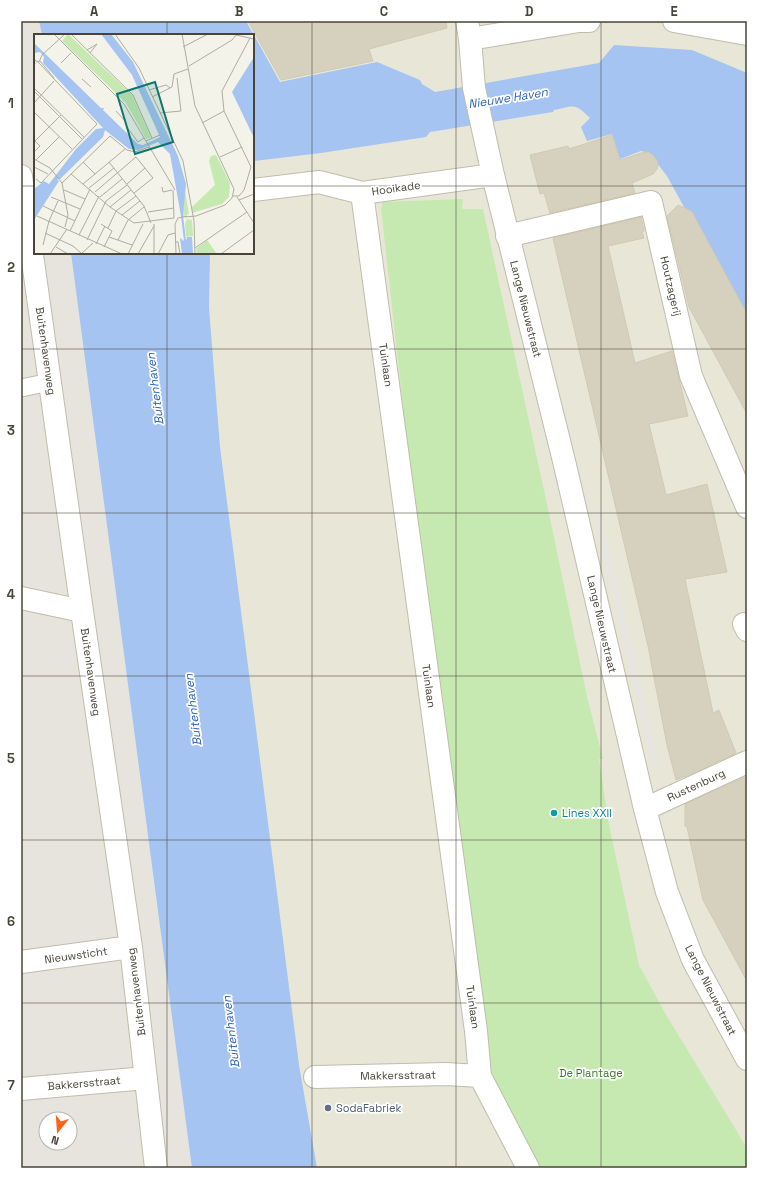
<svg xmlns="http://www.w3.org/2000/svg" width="768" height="1189" viewBox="0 0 768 1189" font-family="'Space Grotesk',sans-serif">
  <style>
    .residential { fill: #e8e6d7; fill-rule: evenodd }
    .industrial { fill: #e7e4dd; fill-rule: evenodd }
    .green { fill: #c6e9b1 }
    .parking { fill: #e6e5e0 }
    .water { fill: #a5c4f1 }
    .building { fill: #d6d1be; stroke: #d1cab1 }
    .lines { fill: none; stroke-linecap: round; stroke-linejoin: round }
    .lane-casing { stroke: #c0bdab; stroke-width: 19 }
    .street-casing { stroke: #c0bdab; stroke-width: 24 }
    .lane { stroke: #fff; stroke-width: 17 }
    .street { stroke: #fff; stroke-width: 22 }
    .grid { fill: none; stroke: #484437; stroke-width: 1; stroke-opacity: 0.55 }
    .culture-dot { fill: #0f9aa8; stroke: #fff; stroke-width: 1.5 }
    .service-dot { fill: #5c6f8a; stroke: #fff; stroke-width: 1.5 }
    .labels { text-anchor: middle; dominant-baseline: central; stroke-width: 3.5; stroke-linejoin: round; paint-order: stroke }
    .street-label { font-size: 11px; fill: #484437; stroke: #fff }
    .culture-label { font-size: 11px; fill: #0d838f; stroke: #fff; text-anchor: start }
    .park-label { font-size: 11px; fill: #397b29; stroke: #fff }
    .service-label { font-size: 11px; fill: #4e5e75; stroke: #fff; text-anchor: start }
    .water-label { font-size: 12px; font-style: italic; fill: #2e64b6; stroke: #fff }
    .inset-road { fill: none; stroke: #afada2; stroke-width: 1 }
    .view { fill: #0f766e; fill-opacity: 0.15; stroke: #0f766e; stroke-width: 2 }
    .inset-edge { fill: none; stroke: #484437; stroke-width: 2 }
    .neatline { fill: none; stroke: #484437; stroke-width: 1.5 }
    .grid-label { font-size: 13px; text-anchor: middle; font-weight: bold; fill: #484437 }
  </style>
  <rect width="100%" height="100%" fill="#f4f3e9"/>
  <!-- residential -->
  <path class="residential" d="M21,21H747V1168H21ZM35,35H253V253H35ZM46,1119H70V1143H46Z"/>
  <!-- industrial -->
  <path class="industrial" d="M21,21H98L100,35H35V253H132L259,1168H21ZM46,1119H70V1143H46Z"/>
  <!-- green -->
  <path class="green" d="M463,199L462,209H483L550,518L587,697L603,759H599L609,825L639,965L665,1013L747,1148V1168H535L488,1082L416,523L381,208H382V202Z"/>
  <!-- parking -->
  <path class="parking" d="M599,509L660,768L653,770L592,511Z
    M462,989L467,1031H459L454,990Z"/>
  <!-- water -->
  <path class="water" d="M39,21H246L280,82L377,62L420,80L422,84L435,92L599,63L614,45L692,50L747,73V322L667,176L649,153L641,151L620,159L612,134L587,141L581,127L590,118C574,102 574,106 554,110L553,112L430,132L426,137L321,153L253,161V35H42Z
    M71,253H210L209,308L220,447L299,1065L317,1168H192Z"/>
  <!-- building -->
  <path class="building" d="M248,21H446L447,28L369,49L373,61L281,80Z
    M612,135L620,160L641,153L648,152L653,155L658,162L657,169L653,174L632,183L635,193L550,213L544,193L540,194L530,155L568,146L569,149Z
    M678,205L687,209L692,212L747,314V414L689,307L667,216Z
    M641,217L644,231L642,232L644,238L608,246L635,363L672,351L688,416L649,424L666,495L707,484L727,572L685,579L713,713L719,710L736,753L685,777V776L676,780L667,745L648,646L553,238Z
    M745,777L747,781V981L703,900L687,827L685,826V804Z"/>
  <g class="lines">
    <defs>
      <path id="lane" d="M21,388L50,382"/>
      <path id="street" d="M467,21L470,39L474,88L493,175L564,461L645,809L667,892L693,960L747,1059
        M674,21L747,34
        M470,39L579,21H589
        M21,176L82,611L131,947L156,1168
        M253,190L319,182L362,193L493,175
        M362,193L476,1031L480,1076L528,1168
        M507,236L651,202L691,376L747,507
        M21,598L82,611
        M744,624L747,630
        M645,809L747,762
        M21,962L131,947
        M315,1077L446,1074L480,1076
        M21,1089L146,1078"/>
    </defs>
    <!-- lane casing -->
    <use href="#lane" class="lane-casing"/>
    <!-- street casing -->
    <use href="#street" class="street-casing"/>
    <!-- lane -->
    <use href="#lane" class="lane"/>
    <!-- street -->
    <use href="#street" class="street"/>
  </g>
  <!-- grid -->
  <path class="grid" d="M167,21V35M312,21V1168M456,21V1168M601,21V1168M21,186H35M253,186H747M167,253V1168M21,349H747M21,513H747M21,676H747M21,840H747M21,1003H747"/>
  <!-- markers -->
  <circle class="culture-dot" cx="554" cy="813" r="4"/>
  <circle class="service-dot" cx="328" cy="1108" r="4"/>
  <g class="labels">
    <!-- street labels -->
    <g class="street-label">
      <text transform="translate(396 188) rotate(-8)">Hooikade</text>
      <text transform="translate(671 286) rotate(77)">Houtzagerij</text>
      <text transform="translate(526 309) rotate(76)">Lange Nieuwstraat</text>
      <text transform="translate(46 351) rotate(82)">Buitenhavenweg</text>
      <text transform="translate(386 365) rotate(82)">Tuinlaan</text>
      <text transform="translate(602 624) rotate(77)">Lange Nieuwstraat</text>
      <text transform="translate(91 672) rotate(82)">Buitenhavenweg</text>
      <text transform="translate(429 686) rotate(82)">Tuinlaan</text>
      <text transform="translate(696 785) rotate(-25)">Rustenburg</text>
      <text transform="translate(76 955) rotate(-8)">Nieuwsticht</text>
      <text transform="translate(711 990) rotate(63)">Lange Nieuwstraat</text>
      <text transform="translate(136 992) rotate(-97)">Buitenhavenweg</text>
      <text transform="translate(473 1007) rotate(82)">Tuinlaan</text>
      <text transform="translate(398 1075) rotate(-1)">Makkersstraat</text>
      <text transform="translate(84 1083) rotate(-5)">Bakkersstraat</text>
    </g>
    <!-- culture labels -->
    <g class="culture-label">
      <text x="562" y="813">Lines XXII</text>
    </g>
    <!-- park labels -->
    <g class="park-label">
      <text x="591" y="1073">De Plantage</text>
    </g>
    <!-- service labels -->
    <g class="service-label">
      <text x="336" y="1108">SodaFabriek</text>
    </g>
    <!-- water labels -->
    <g class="water-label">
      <text transform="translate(508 98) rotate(-9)">Nieuwe Haven</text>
      <text transform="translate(155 389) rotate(-97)">Buitenhaven</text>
      <text transform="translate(193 710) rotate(-97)">Buitenhaven</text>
      <text transform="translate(231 1032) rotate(-97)">Buitenhaven</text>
    </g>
  </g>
  <!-- overview -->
  <g transform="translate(34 34)">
    <rect width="220" height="220" fill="#f4f3e9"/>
    <path d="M34,0L98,61L117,104L112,105L92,69L28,7ZM182,121L196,149L195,163L188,170L158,179V173L181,151L175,127L177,122ZM151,157L155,180L149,182L150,162ZM153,185L158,186L159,202L152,203L151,190ZM173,206L183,220H163L162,215Z" fill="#c6e9b1"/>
    <path d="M67,0H77L99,28L144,122L152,150L149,181L152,207L153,203H158L159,220H148L146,204L150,207L147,182L136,120L124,108L104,116L95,115L71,96L69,103L26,145H23L25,147L0,186V155L10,147L15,150L42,115L62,95L69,94L9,29L10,23L6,18L0,19V9L67,74H70L69,76L104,110L109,111L126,103L98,41ZM220,23V104L198,58Z" fill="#a5c4f1"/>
    <path class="inset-road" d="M20,0L90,70L141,156M37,0L99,61L118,104M81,0L105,34L149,127L160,187L161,220M148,0L161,72L200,155L198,164L191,171L162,182L151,183M202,1L220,5M149,13L174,0M53,16L63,10L56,19M0,26L5,28L8,21L31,0M6,27L20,44M27,29L37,19M155,32L198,6L203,0M48,45L57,53M0,54L50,103M115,56L132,51L136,54M0,57L48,105M118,63L138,53L140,40L154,35M0,69L20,47M82,77L92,88M0,78L38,115M126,79L147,77L143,44M168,89L190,77M92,92L104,108L110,104M1,107L6,112L1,117M112,107L126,101M0,108L27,81M186,123L208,113M0,125L16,134L28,149M2,126L25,103M49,128L61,140M75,128L110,172L117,189M0,133L14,140M37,140L76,173L100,189L140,184L139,156M2,145L7,149L63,90L4,28M28,149L76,102L93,116L101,118L115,113M28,149L34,181L31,193M49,150L91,115M93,150L111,134M128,153L129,158L138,156M55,154L80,134M30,156L51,165M61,158L102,123M100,159L119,144L102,123M199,162H205L210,156L217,133L190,77L188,57L216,4M17,163L46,175M66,163L88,145M203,163L220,189M205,166L220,160M9,172L41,187M76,173L97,156M114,178L140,174M88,181L106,167M3,182L88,220M67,190L78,197L70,213M120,190V220M74,194L82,177L102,162M36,197L56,155M11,199L39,212L48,220M45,201L65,162M75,203L98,211M53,206L72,167L93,151M84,206L94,186L110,173M141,208H144L146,220M62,210L71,192M9,211L15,187L24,167M22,213L34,220M161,214L213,178M16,220L33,195M47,220L59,209M94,220L109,190M104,220L120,192M124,220L134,201L141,199M142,220L141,190L144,184L153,182M187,220L220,196"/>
    <path class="view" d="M121,48L139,108L101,120L83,60Z"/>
    <rect width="220" height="220" class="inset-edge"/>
  </g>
  <!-- border -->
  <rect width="768" height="1189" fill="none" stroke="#ffffff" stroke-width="44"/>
  <!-- north arrow -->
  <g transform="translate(58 1131) rotate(197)"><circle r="19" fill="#ffffff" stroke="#b6b4af"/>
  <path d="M0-3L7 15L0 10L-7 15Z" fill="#fc6318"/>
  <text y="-6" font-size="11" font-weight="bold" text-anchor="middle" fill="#484437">N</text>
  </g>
  <rect x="22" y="22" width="724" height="1145" class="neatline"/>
  <g class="grid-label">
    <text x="94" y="16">A</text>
    <text x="239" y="16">B</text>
    <text x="384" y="16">C</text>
    <text x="529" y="16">D</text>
    <text x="674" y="16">E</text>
    <text x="11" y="108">1</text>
    <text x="11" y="272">2</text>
    <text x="11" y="435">3</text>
    <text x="11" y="599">4</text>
    <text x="11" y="763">5</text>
    <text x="11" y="926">6</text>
    <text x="11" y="1090">7</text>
  </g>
</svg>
